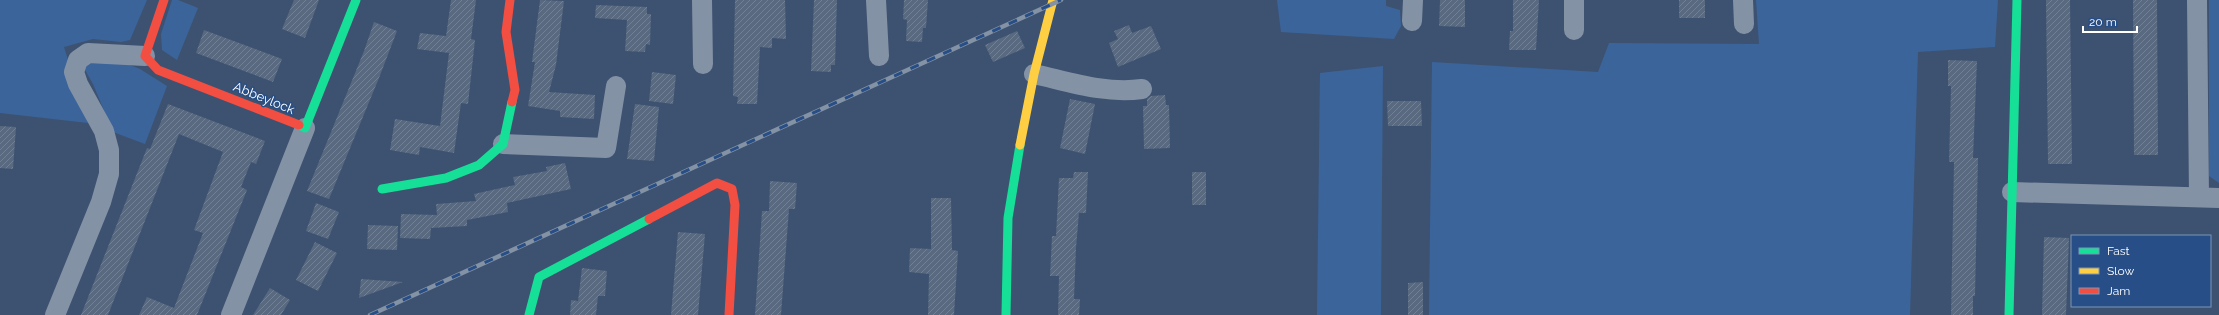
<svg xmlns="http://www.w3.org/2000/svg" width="2219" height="315" viewBox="0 0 2219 315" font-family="Raleway,sans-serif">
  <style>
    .green { fill: #3b649b }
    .building { fill: url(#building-hatch) }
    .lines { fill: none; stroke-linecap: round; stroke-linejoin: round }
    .street { stroke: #8492a6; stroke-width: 20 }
    .fast { stroke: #16e098; stroke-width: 9 }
    .slow { stroke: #ffcf43; stroke-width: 9 }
    .jam { stroke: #f24e42; stroke-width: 9 }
    .rail-casing { stroke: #8392a5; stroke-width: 4.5 }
    .rail { stroke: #274e86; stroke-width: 3; stroke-dasharray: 9; stroke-linecap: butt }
    .labels { text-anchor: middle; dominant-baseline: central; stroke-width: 3; stroke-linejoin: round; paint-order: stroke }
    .street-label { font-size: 13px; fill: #fff; stroke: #274e86 }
  </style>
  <defs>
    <pattern id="building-hatch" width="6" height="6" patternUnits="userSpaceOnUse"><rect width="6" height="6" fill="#586980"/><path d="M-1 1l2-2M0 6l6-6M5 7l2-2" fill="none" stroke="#718093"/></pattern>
  </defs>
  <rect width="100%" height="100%" fill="#3d5270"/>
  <!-- green -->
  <path class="green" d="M0,0H147L130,40L121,42L93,39L64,47L88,123L0,113Z
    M172,0H178L198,8L177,60L162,50L161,34Z
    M1277,0H1386V6L1400,10L1401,26L1394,39L1281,32Z
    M1756,0H1998L1995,47L1918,52L1910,315H1429L1432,62L1598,72L1609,43L1759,44Z
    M2209,0H2219V183L2209,176Z
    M88,60H117L140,69L167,86L145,144L113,132L93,84L85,70Z
    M1383,66L1381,315H1317L1320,73Z"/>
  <!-- building -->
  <path class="building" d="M294,0H319L305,38L282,29Z
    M451,0H476L471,39L475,40L468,104L461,103L454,153L420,147L419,155L390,150L395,119L440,126L449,53L417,49L420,33L446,36Z
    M540,0L564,1L556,65L549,92L595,95L594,119L560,117V111L528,106L535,62H532Z
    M735,0H785L786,39L772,38V48L760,47L757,104H737L738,97L733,96Z
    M814,0H837L835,65H831V72L811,71Z
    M904,0H928L926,28H923L922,42L906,41L907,20L903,19Z
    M1440,0H1465V27L1439,26Z
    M1513,0H1539L1536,50H1509L1510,31H1513Z
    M1679,0H1705V18H1679Z
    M2046,0H2070L2072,164H2048Z
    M2133,0H2157L2158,155H2134Z
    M596,5L647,7V14H651L650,45L646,44L645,52L625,51L627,20L595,18Z
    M374,22L397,31L379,78L329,199L307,191L364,51Z
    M1129,25L1132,33L1151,26L1161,49L1118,67L1109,43L1118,39L1114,31Z
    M204,30L282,59L273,82L196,53Z
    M1017,31L1025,48L993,62L985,45Z
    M1948,60L1977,61L1973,158H1978L1975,296H1973V315H1951L1954,162H1949L1951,86H1948Z
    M652,72L676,75L673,104L649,101Z
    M1165,95L1166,105H1169L1170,148L1144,149L1143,106H1147V99L1151,96Z
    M1070,99L1095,104L1085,154L1060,148Z
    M1387,101H1421L1422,126H1388Z
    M168,104L265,141L256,164L251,162L241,187L247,190L197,315H139L147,297L174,308L203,233L194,230L223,152L179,134L108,315H81L147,148L150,149Z
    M635,104L659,107L654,161L627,159Z
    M0,126L16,127L13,169L0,168Z
    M565,163L571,189L507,203L508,212L467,220V226L431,228L430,239L400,238L401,214L437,215L436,204L476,201L474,194L515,185L513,177L547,171L546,167Z
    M1074,172H1088L1086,213H1079L1076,248L1074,299H1080L1079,315H1058L1059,276H1050L1052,236H1056L1059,178H1073Z
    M1192,172H1206V205H1192Z
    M770,181L797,183L795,209H789L781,315H755L762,211H769Z
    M931,198H951L952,250L958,251L954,315H928L929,274L909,272L910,248L931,249Z
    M316,203L339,212L328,239L306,231Z
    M368,225L398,226L397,250L367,249Z
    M678,232L705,234L698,315H671Z
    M2044,237L2069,238L2066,315H2042Z
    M315,242L337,253L318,291L296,280Z
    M582,268L607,271L605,296H598L596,315H570L571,300L578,301Z
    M361,279L403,282L359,298Z
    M1423,282V315H1408V283Z
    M270,288L290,300L281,315H253Z"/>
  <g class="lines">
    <!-- street -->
    <path class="street" d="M702,0L703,64
      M876,0L879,56
      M1574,0V30
      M1743,0L1744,24
      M2197,0L2199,197
      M1412,21L1413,0
      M1034,74C1070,82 1105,94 1142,89
      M503,144L606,148L616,86
      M2012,192L2219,198
      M55,315L101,202L109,174V150L104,131L78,84L74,72L78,60L88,53L145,56
      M231,315L305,128"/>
    <!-- fast -->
    <path class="fast" d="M299,125L305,128L356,0
      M382,189L446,178L479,165L503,144L512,102
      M529,315L539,277L649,219
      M1006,315L1008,218L1020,145
      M2009,315L2017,0"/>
    <!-- slow -->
    <path class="slow" d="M1020,145L1034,74L1053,0"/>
    <!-- jam -->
    <path class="jam" d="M164,0L145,56L158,70L299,125
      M510,0L506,32L515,90L512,102
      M649,219L717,183L732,189L735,205L729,315"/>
    <defs>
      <path id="rail" d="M370,315L1061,0"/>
    </defs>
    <!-- rail casing -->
    <use href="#rail" class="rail-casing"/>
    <!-- rail -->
    <use href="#rail" class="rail"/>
  </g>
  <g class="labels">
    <!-- street labels -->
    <g class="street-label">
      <text transform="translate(264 98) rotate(22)">Abbeylock</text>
    </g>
  </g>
  <!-- legend -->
  <rect x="2071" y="235" width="140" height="72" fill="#274e86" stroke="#7d95b6"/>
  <rect x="2079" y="248" width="20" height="6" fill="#16e098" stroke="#7d95b6"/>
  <text x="2107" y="255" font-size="12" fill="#ffffff">Fast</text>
  <rect x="2079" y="268" width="20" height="6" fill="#ffcf43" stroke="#7d95b6"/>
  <text x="2107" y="275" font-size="12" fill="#ffffff">Slow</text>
  <rect x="2079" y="288" width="20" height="6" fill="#f24e42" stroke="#7d95b6"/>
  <text x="2107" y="295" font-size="12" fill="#ffffff">Jam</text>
  <!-- scale -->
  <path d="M2083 26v6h54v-6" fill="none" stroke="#ffffff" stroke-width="2"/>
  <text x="2089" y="26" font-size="12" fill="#ffffff" stroke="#274e86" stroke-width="3" paint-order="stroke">20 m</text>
</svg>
